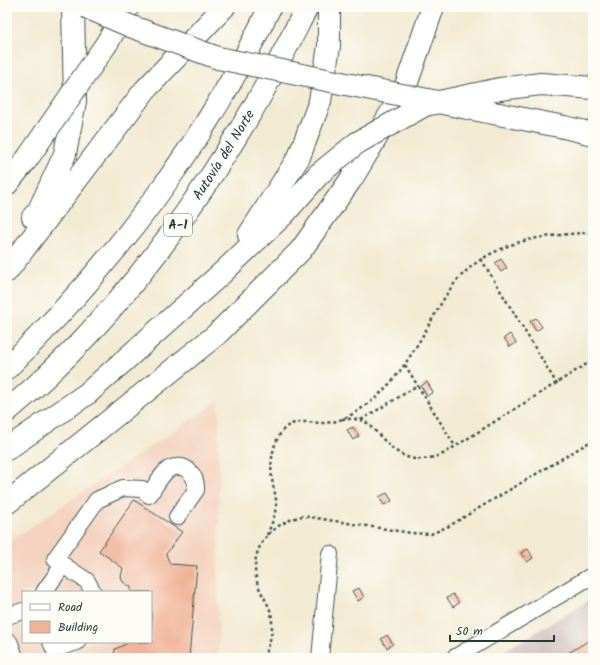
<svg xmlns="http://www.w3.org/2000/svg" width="600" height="665" viewBox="0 0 600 665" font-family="Kalam,sans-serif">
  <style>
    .built { fill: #f4d3c0; fill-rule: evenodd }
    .industrial { fill: #d0c0bc }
    .building { fill: #f0b397 }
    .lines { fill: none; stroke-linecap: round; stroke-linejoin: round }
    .minor-casing { stroke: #3f574c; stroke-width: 18 }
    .highway-casing { stroke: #3f574c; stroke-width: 24 }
    .path { stroke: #3f574c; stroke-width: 2.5; stroke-dasharray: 3 3; stroke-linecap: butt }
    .minor { stroke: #fff; stroke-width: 16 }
    .highway { stroke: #fff; stroke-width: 22 }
    .highway-bridge-casing { stroke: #3f574c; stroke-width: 24; stroke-linecap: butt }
    .highway-bridge { stroke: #fff; stroke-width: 22 }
    .labels { text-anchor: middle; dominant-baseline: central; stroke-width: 4; stroke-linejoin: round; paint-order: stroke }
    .shield { fill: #fdfcf7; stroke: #62766e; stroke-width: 1 }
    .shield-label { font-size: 13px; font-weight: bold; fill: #1f3d34 }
    .street-label { font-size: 14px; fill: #1f3d34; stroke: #fdfcf7 }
  </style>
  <rect width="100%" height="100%" fill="#fdfcf7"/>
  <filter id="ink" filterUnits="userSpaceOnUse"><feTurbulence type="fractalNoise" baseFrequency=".025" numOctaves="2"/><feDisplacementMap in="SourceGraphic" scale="8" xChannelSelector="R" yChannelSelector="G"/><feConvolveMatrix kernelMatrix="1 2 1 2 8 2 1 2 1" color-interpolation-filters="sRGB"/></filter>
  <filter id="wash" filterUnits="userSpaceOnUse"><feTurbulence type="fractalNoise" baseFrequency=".012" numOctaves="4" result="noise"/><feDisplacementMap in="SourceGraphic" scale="16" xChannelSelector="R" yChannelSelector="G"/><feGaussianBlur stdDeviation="0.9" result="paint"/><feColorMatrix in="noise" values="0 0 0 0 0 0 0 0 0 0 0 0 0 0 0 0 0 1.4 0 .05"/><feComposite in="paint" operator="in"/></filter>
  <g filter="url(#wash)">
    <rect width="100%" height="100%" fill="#f3ead3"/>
    <!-- built -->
    <path class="built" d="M219,401L218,658H7V543ZM23,592H151V642H23Z"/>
    <!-- industrial -->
    <path class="industrial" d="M593,598V658H492Z"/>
    <g id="blocks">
      <!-- building -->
      <path class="building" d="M501,259L507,268L501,272L495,263Z
        M536,318L542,327L536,331L530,321Z
        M510,334L516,343L510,347L504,338Z
        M427,382L433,392L427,396L421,386Z
        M353,427L359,436L353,440L347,430Z
        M387,493L392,501L384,505L379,497Z
        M134,500L182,532L166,554L170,564L197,566L189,658H114L115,649L126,644V642H151V592H131V587L123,582L121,577L123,568L99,551Z
        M528,549L533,558L527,562L521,553Z
        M359,588L364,597L358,601L352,591Z
        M453,594L459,603L453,607L447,598Z
        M387,635L393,644L387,648L381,639Z
        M593,638V658H560Z"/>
    </g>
  </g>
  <g filter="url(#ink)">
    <use href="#blocks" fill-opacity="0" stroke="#3f574c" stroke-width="1"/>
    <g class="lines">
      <defs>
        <path id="minor" d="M63,565L87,581L93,592
          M44,592L63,565L55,559L97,500L123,488L142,489L149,495C155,487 161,474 169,469C185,461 197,475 196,490L177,517
          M7,616L23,611
          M51,642L54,649L77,642
          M320,658L330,554
          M454,658L593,575"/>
        <g id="highway">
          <path d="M107,43L128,7"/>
          <path d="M500,89L541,84L593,88"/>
          <path d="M564,127L593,134"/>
          <path d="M7,184L27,159"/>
          <path d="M33,217L39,210L65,154L75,101L73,7"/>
          <path d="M249,235L299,157L320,101L329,46V7"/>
          <path d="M7,271L145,90L224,7"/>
          <path d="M7,368C113,265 206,141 270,7"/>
          <path id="s1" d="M7,411C105,330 183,226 248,117C270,81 288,44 307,7"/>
          <path d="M7,449L88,393L222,273L284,214L319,174"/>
          <path d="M7,503L216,335L301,250L352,178L404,91L433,7"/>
          <path d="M7,644L12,658"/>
        </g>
      </defs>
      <!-- minor casing -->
      <use href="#minor" class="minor-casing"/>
      <!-- highway casing -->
      <use href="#highway" class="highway-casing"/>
      <!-- path -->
      <path class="path" d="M481,259L557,384
        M405,365L455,446
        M342,419C350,419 360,418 367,423C371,426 376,432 380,436C400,458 414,465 443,454L593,360
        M361,420L417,386
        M267,535C271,526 275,516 276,506C277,497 273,488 272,479C270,464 272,443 283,430C294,418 309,423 323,423C335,423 349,417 359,410C394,388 414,351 434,316C442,302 451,285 463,274C474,263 487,255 501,249C528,236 563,235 593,232
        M264,658C270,644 274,629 271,613C268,602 260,593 257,582C248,548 271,523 303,516L411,533L431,534L449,526L593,440"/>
      <!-- minor -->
      <use href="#minor" class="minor"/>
      <!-- highway -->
      <use href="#highway" class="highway"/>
      <defs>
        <path id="highway-bridge" d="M86,7L130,26L218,58L341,83L564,127
          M27,159L107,43
          M319,174L357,143L425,105L500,89"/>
      </defs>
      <!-- highway-bridge casing -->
      <use href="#highway-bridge" class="highway-bridge-casing"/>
      <!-- highway-bridge -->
      <use href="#highway-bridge" class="highway-bridge"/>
    </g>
  </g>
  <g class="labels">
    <!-- shield labels -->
    <rect class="shield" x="164" y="214" width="28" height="22" rx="3"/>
    <g class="shield-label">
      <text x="178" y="225">A-1</text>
    </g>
    <!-- street labels -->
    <g class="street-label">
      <text stroke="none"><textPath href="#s1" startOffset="337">Autovía del Norte</textPath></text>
    </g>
  </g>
  <!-- margin -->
  <rect width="600" height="665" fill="none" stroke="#fdfcf7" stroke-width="24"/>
  <!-- legend -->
  <rect x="22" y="591" width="130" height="52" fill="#fdfcf7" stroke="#a4b0a9"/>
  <rect x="30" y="604" width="20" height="6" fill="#ffffff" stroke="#a4b0a9"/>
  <text x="58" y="611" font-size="12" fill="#1f3d34">Road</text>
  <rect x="30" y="621" width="20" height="12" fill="#f0b397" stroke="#a4b0a9"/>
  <text x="58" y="631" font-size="12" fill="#1f3d34">Building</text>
  <!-- scale -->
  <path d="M450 635v6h104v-6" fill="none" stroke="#1f3d34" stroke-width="2"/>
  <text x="456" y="635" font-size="12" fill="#1f3d34" stroke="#fdfcf7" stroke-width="3" paint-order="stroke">50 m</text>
</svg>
